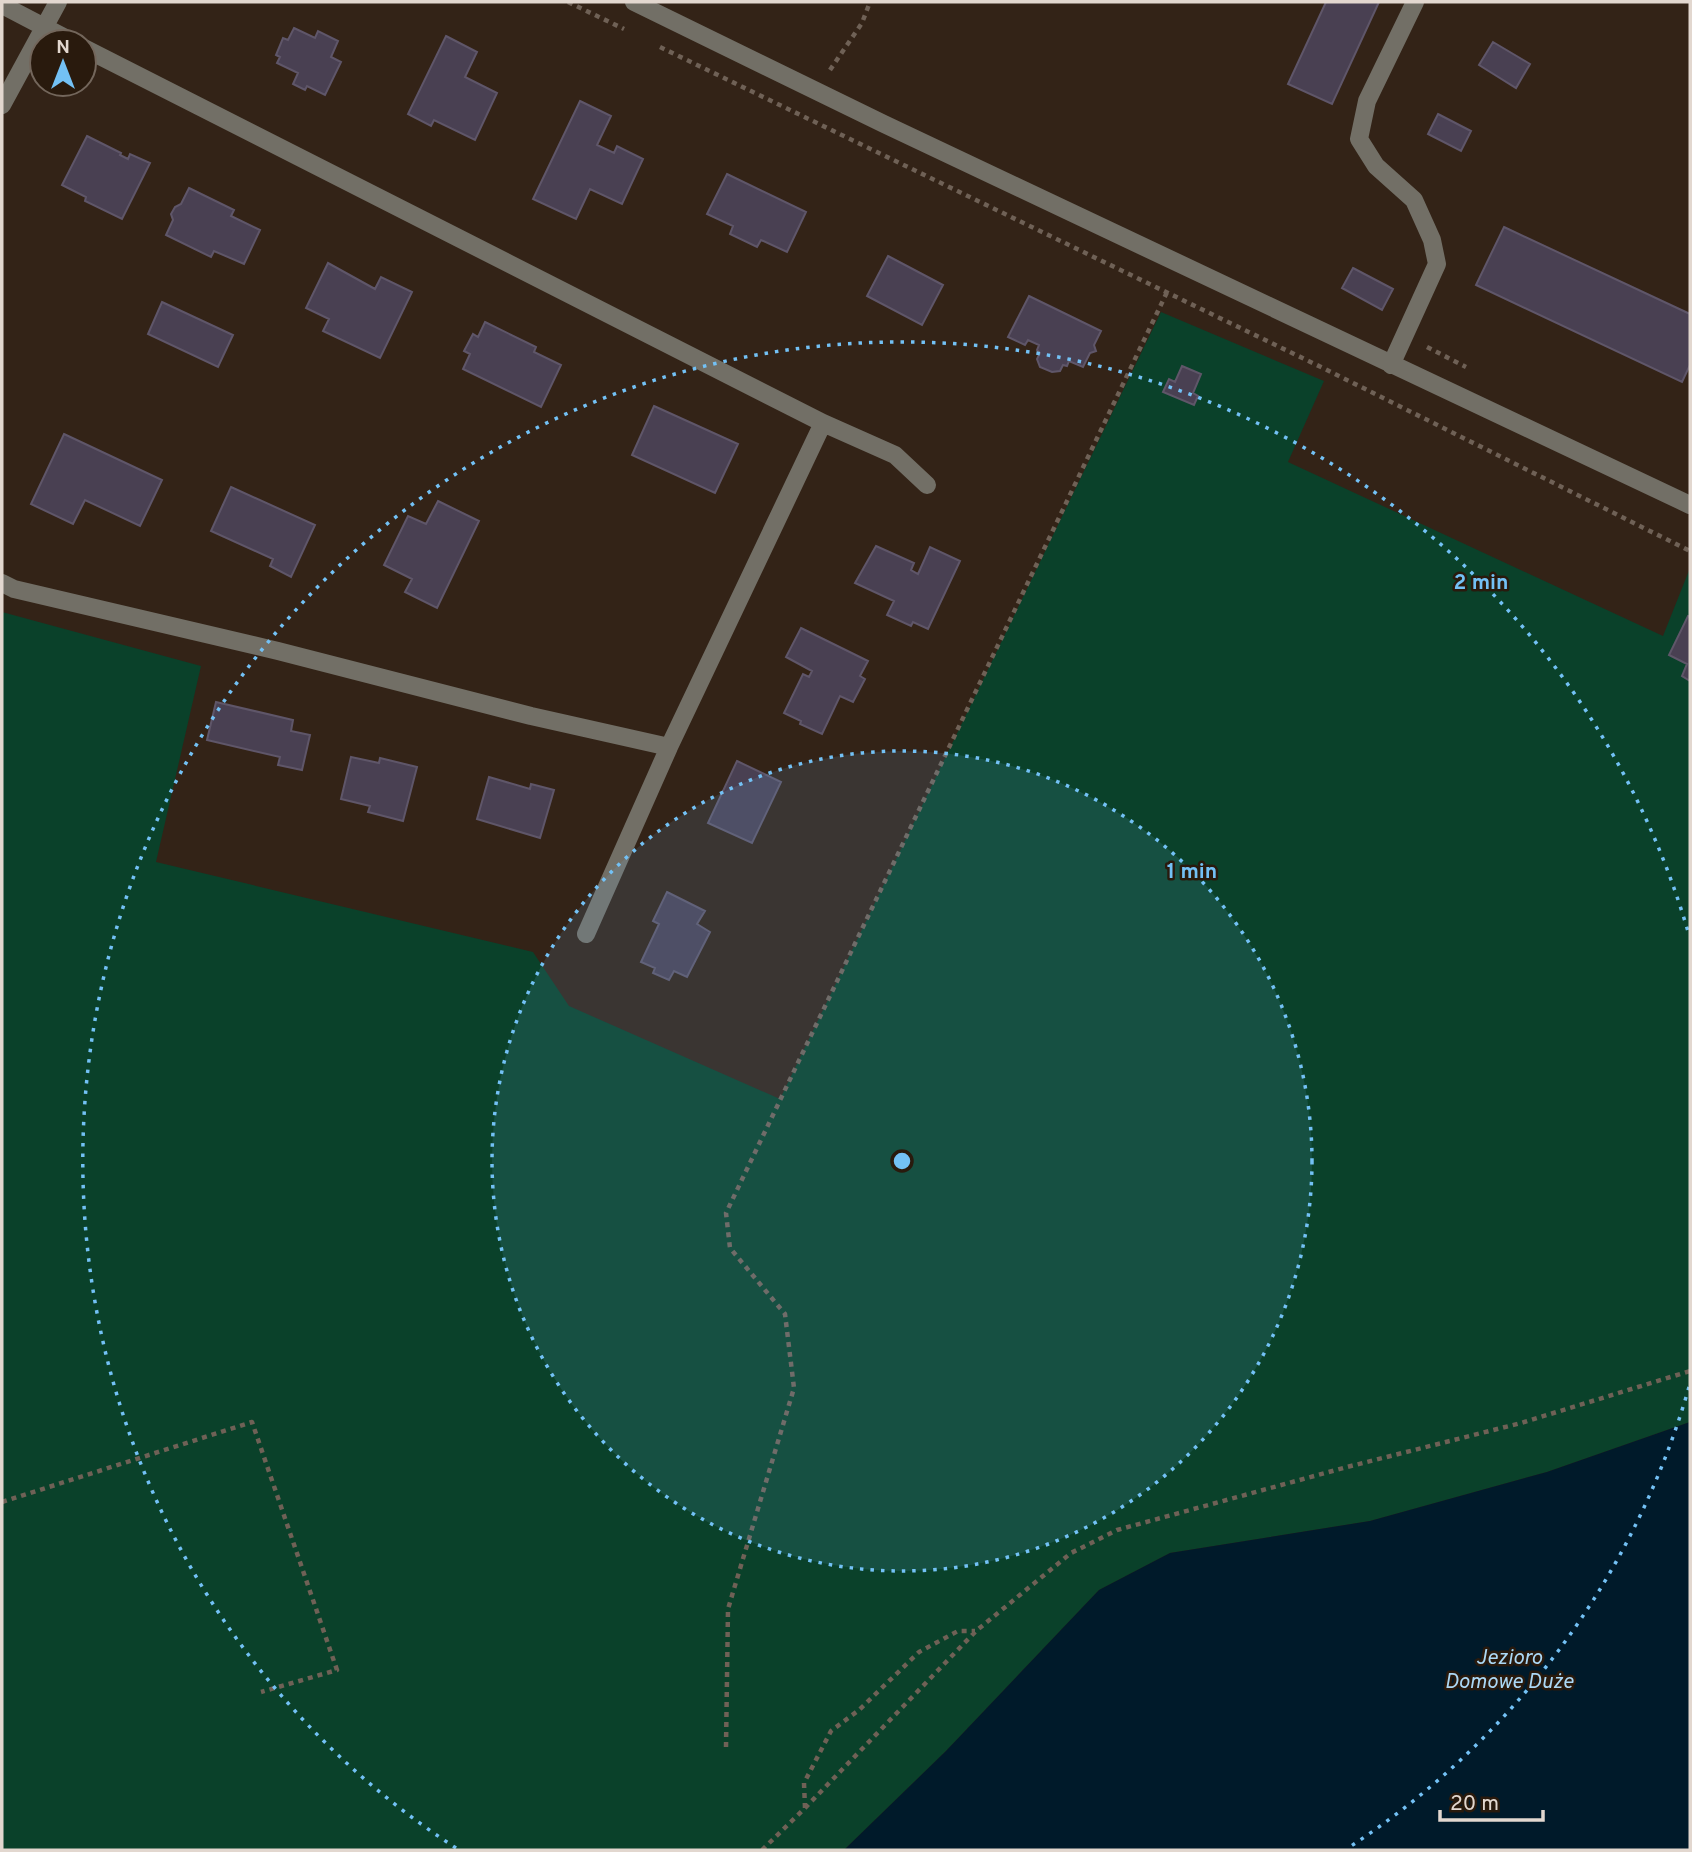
<svg xmlns="http://www.w3.org/2000/svg" width="1692" height="1852" viewBox="0 0 1692 1852" font-family="Overpass,sans-serif">
  <style>
    .green { fill: #0a412a }
    .water { fill: #001a2a }
    .building { fill: #494052; stroke: #5f5669; stroke-width: 2 }
    .lines { fill: none; stroke-linecap: round; stroke-linejoin: round }
    .path { stroke: #6f6156; stroke-width: 4.5; stroke-dasharray: 5 5; stroke-linecap: butt }
    .minor { stroke: #726f66; stroke-width: 18 }
    .ring { fill: none; stroke: #73c1f5; stroke-width: 3.5; stroke-dasharray: 3.5 7 }
    .labels { text-anchor: middle; dominant-baseline: central; stroke-width: 5; stroke-linejoin: round; paint-order: stroke }
    .water-label { font-size: 21px; font-style: italic; fill: #abd8f5; stroke: #291a0d }
    .centre { fill: #73c1f5; stroke: #291a0d; stroke-width: 3.5 }
    .ring-label { font-size: 21px; text-anchor: middle; font-weight: bold; fill: #73c1f5; stroke: #291a0d; stroke-width: 5; stroke-linejoin: round; paint-order: stroke }
  </style>
  <rect width="100%" height="100%" fill="#332317"/>
  <!-- green -->
  <path class="green" d="M1161,312L1324,381L1288,462L1663,636L1690,568V1422L1547,1472L1370,1521L1170,1553L1099,1590L946,1751L844,1850H2V612L201,666L156,862L533,952L569,1006L780,1099Z"/>
  <!-- water -->
  <path class="water" d="M1690,1422V1850H844L946,1751L1099,1590L1170,1553L1370,1521L1547,1472Z"/>
  <!-- building -->
  <path class="building" d="M1326,2H1379L1332,104L1288,84Z
    M294,28L315,38L318,31L338,41L331,57L341,62L325,95L307,86L305,90L293,84L298,73L277,63L280,57L276,55L283,38L288,40Z
    M446,36L477,52L465,77L497,93L475,140L434,120L431,126L408,114Z
    M1493,42L1530,64L1516,88L1479,65Z
    M580,101L611,116L597,145L614,153L617,146L643,159L622,204L590,189L576,219L533,199Z
    M1438,114L1471,131L1461,151L1428,134Z
    M87,136L121,153L120,155L128,159L130,154L150,163L122,219L85,201L86,197L62,185Z
    M727,174L806,212L787,252L761,240L757,247L730,234L733,226L707,214Z
    M189,188L234,210L231,216L260,230L244,264L214,251L211,257L166,235L173,220L171,214L175,207L181,204Z
    M1504,227L1690,314V365L1682,382L1476,285Z
    M888,256L943,285L922,325L867,296Z
    M328,263L375,289L381,277L412,292L380,358L323,331L329,319L306,308Z
    M1353,268L1393,289L1382,310L1342,288Z
    M1029,296L1101,331L1094,345L1096,351L1090,353L1083,367L1069,361L1067,366L1063,365L1060,371L1052,372L1040,367L1037,359L1040,353L1037,350L1039,345L1028,340L1025,345L1008,337Z
    M162,302L233,335L218,367L148,334Z
    M485,322L536,347L534,352L561,365L541,407L463,369L470,354L464,351L473,334L478,337Z
    M1182,366L1201,374L1193,393L1198,396L1194,405L1163,392L1169,379L1175,382Z
    M654,406L738,444L715,493L632,455Z
    M64,434L162,480L140,526L85,500L73,524L31,504Z
    M231,487L315,525L291,577L270,566L273,559L211,531Z
    M438,501L479,521L437,608L405,592L412,579L384,565L408,516L426,524Z
    M876,546L914,563L911,570L918,574L930,547L960,561L928,629L913,622L911,626L887,615L894,601L855,583Z
    M1688,616L1690,617V681L1682,676L1687,664L1669,655Z
    M801,628L868,661L860,676L865,679L853,702L840,696L822,734L800,724L801,721L784,713L803,674L809,677L812,671L786,657Z
    M216,702L293,720L291,731L310,735L302,770L278,765L280,757L207,740Z
    M351,757L379,763L380,758L417,767L403,821L368,812L370,806L341,799Z
    M737,761L781,782L752,843L708,823Z
    M489,777L530,789L531,784L554,790L540,838L477,819Z
    M667,892L705,911L697,924L710,932L687,977L674,971L669,980L653,973L655,968L641,962L659,924L653,921Z"/>
  <g class="lines">
    <!-- path -->
    <path class="path" d="M568,2L624,29
      M660,47L1323,368L1690,551
      M830,70L862,23L870,2
      M1427,347L1466,367
      M2,1502L252,1422L337,1670L261,1692
      M726,1747L728,1609L794,1388L785,1314L730,1248L726,1213L1169,288
      M805,1808L804,1783L831,1731L859,1710L919,1652L958,1631H975
      M762,1850L805,1808L976,1631L1071,1553L1117,1530L1347,1467L1521,1423L1690,1371"/>
    <!-- minor -->
    <path class="minor" d="M634,2L884,124L1690,505
      M2,5L73,42
      M84,48L823,423L895,455L927,485
      M2,105L58,2
      M1391,365L1437,264L1432,240L1414,200L1376,166L1359,139L1367,101L1415,2
      M2,583L14,589L278,651L531,716L669,747
      M586,934L669,747L823,423"/>
  </g>
  <!-- distance rings -->
  <circle cx="902" cy="1161" r="410" fill="#73c1f5" fill-opacity=".12"/>
  <g class="ring">
    <circle cx="902" cy="1161" r="410"/>
    <path d="M1689 1387A819 819 0 0 1 1348 1848M456 1848A819 819 0 1 1 1689 935"/>
  </g>
  <g class="labels">
    <!-- water labels -->
    <g class="water-label">
      <text x="1509" y="1658">Jezioro<tspan x="1509" dy="24">Domowe Duże</tspan></text>
    </g>
  </g>
  <circle cx="902" cy="1161" r="10" class="centre"/>
  <g class="ring-label">
    <text x="1481" y="589">2 min</text>
    <text x="1192" y="878">1 min</text>
  </g>
  <!-- border -->
  <rect width="1692" height="1852" fill="none" stroke="#e2d7cf" stroke-width="7"/>
  <!-- north arrow -->
  <g transform="translate(63 63)"><circle r="33" fill="#291a0d" stroke="#73665b" stroke-width="2"/>
  <path d="M0-5L12 26L0 18L-12 26Z" fill="#73c1f5"/>
  <text y="-10" font-size="19" font-weight="bold" text-anchor="middle" fill="#e2d7cf">N</text>
  </g>
  <!-- scale -->
  <path d="M1440 1810v10h103v-10" fill="none" stroke="#e2d7cf" stroke-width="3.5"/>
  <text x="1450" y="1810" font-size="21" fill="#e2d7cf" stroke="#291a0d" stroke-width="5" paint-order="stroke">20 m</text>
</svg>
